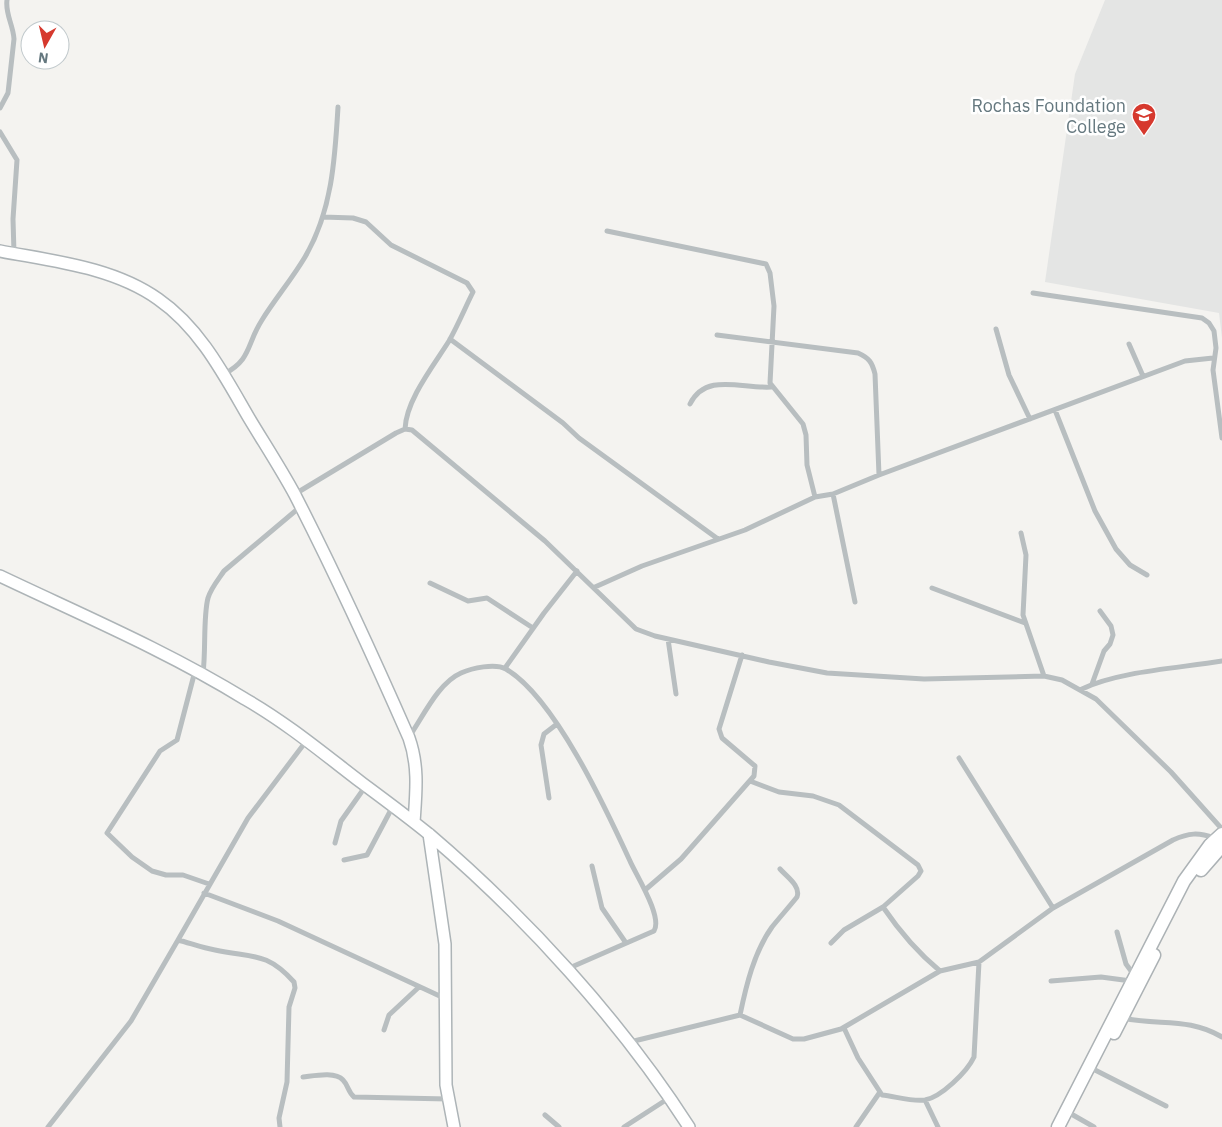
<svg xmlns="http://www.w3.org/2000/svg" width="1222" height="1127" viewBox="0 0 1222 1127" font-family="'IBM Plex Sans',sans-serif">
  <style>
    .built { fill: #e4e5e4 }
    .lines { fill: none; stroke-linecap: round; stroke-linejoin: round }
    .secondary-casing { stroke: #adb4b7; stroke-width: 14 }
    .primary-casing { stroke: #acb2b5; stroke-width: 15 }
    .street { stroke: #b8bec0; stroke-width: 5 }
    .secondary { stroke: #fff; stroke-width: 11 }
    .primary { stroke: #fff; stroke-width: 12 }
    .labels { text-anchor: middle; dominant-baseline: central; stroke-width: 5; stroke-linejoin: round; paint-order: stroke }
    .poi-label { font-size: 18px; fill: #65787f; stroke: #fff; text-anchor: end }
  </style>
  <rect width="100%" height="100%" fill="#f4f3f0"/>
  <!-- built -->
  <path class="built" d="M1105,0H1222V338L1219,313L1045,282L1075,74Z"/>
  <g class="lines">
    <defs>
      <path id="secondary" d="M0,251C52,261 113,267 158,299C200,328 224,375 249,418C264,443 281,469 295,495C336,575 373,656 409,738C419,766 416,793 414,822
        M0,576C82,615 167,651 245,699C287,723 324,754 362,783C385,800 408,817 430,835C526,917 621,1021 689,1127
        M429,834L445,944L446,1085L454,1127"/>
      <path id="primary" d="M1201,870L1222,846
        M1114,1033L1154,955
        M1058,1127L1184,881L1210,845L1222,834"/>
    </defs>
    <!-- secondary casing -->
    <use href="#secondary" class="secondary-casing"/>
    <!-- primary casing -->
    <use href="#primary" class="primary-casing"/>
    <!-- street -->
    <path class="street" d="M0,108L8,93L14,39C13,24 5,14 7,0
      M0,132L17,160L13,219L14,253
      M323,217L353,218L366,222L391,245L467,283L473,292C465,308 458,325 449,341C434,365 406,400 405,429
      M607,231L766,264L770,273L774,306L770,383L803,424L806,435L807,465L815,497
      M1033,293L1202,318L1209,323L1214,331L1216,348L1213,370L1222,438
      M996,329L1009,375L1030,419
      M717,335L858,353C869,358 872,362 875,374L879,475
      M450,339L563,423L579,438L718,539
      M1129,344L1143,376
      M224,374C252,359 246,345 262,320C275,299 292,279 305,257C332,211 335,159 338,107
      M690,404C706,372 742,389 771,387
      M1055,410L1095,511L1116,549L1130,565L1147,575
      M295,494L396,433L405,429L412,430L545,541L636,629L655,636L769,662L827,673L924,679L1044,676L1062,680L1096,699L1171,772L1222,829
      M833,494L855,602
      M1021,533L1026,555L1023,615L1044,676
      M430,583L468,601L487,598L533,628
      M595,587L642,566L745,530L815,497L833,494L879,475L1185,361L1213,358
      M932,588L1025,623
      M668,639L676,694
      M505,668L544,613L577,571
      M195,671L177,740L160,751L107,833L132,857L152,871L166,875H183L209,884
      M203,673C206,651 203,617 208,598C211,588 218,580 224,571L300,507
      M1092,684L1104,651L1110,644L1113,635L1111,626L1100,611
      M1082,689C1119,671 1181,668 1222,661
      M409,737C423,717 438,683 461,673C472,668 495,663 506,669C555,698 606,809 630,861C636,875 663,917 654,931L567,969
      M959,758L1053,908
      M750,781L779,792L813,796L839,805L918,865L921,871L918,876L883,907L844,930L831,943
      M549,798L541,745L544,734L557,724
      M335,843L341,821L365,787
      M344,860L367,855L393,806
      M592,866L602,908L626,943
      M645,890L681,859L754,776L755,766L722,738L719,729L742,655
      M204,893L278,921L444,998
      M883,907C900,932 917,952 940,971
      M1117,932L1126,964L1134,975
      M1051,981L1101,977L1131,981
      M740,1015C746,986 754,952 772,927C780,917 789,907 797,897C801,886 787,877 780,869
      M1123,1018C1160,1026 1188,1017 1222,1037
      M844,1028L858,1058L882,1095C894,1096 912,1102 925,1100C941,1097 967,1072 974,1057L979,962
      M384,1030L389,1015L419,987
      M630,1042L740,1015L793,1039H804L841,1029L940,971L979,962L1053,908L1173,840C1189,833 1198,832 1214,838
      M1095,1070L1166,1106
      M303,1077C313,1076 335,1071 343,1080C348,1085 348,1092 354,1097L448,1099
      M925,1100L938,1127
      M545,1115L559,1127
      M1073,1115L1094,1127
      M48,1127L131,1021L178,940
      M280,1127L279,1118L287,1082L289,1007L295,988L294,982C266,951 252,958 215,950C202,948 190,943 178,940L248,818L307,740
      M624,1127L669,1098
      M856,1127L880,1092"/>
    <!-- secondary -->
    <use href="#secondary" class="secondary"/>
    <!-- primary -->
    <use href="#primary" class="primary"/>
  </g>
  <!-- icons -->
  <defs>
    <symbol id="university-pin" viewBox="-11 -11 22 30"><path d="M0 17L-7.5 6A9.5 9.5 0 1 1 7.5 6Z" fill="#d6392e" stroke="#fff"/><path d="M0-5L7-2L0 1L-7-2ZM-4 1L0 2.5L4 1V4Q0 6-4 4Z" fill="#fff"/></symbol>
  </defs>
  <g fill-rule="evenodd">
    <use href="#university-pin" x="1130" y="101" width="28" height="38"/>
  </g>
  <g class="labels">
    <!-- poi labels -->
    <g class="poi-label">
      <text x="1126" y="105">Rochas Foundation<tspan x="1126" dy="21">College</tspan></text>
    </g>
  </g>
  <!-- north arrow -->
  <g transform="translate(45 45) rotate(188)"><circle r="24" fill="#ffffff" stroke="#c1c9cc"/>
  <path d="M0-4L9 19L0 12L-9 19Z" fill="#d6392e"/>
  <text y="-8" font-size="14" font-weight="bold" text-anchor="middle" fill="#65787f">N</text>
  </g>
</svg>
